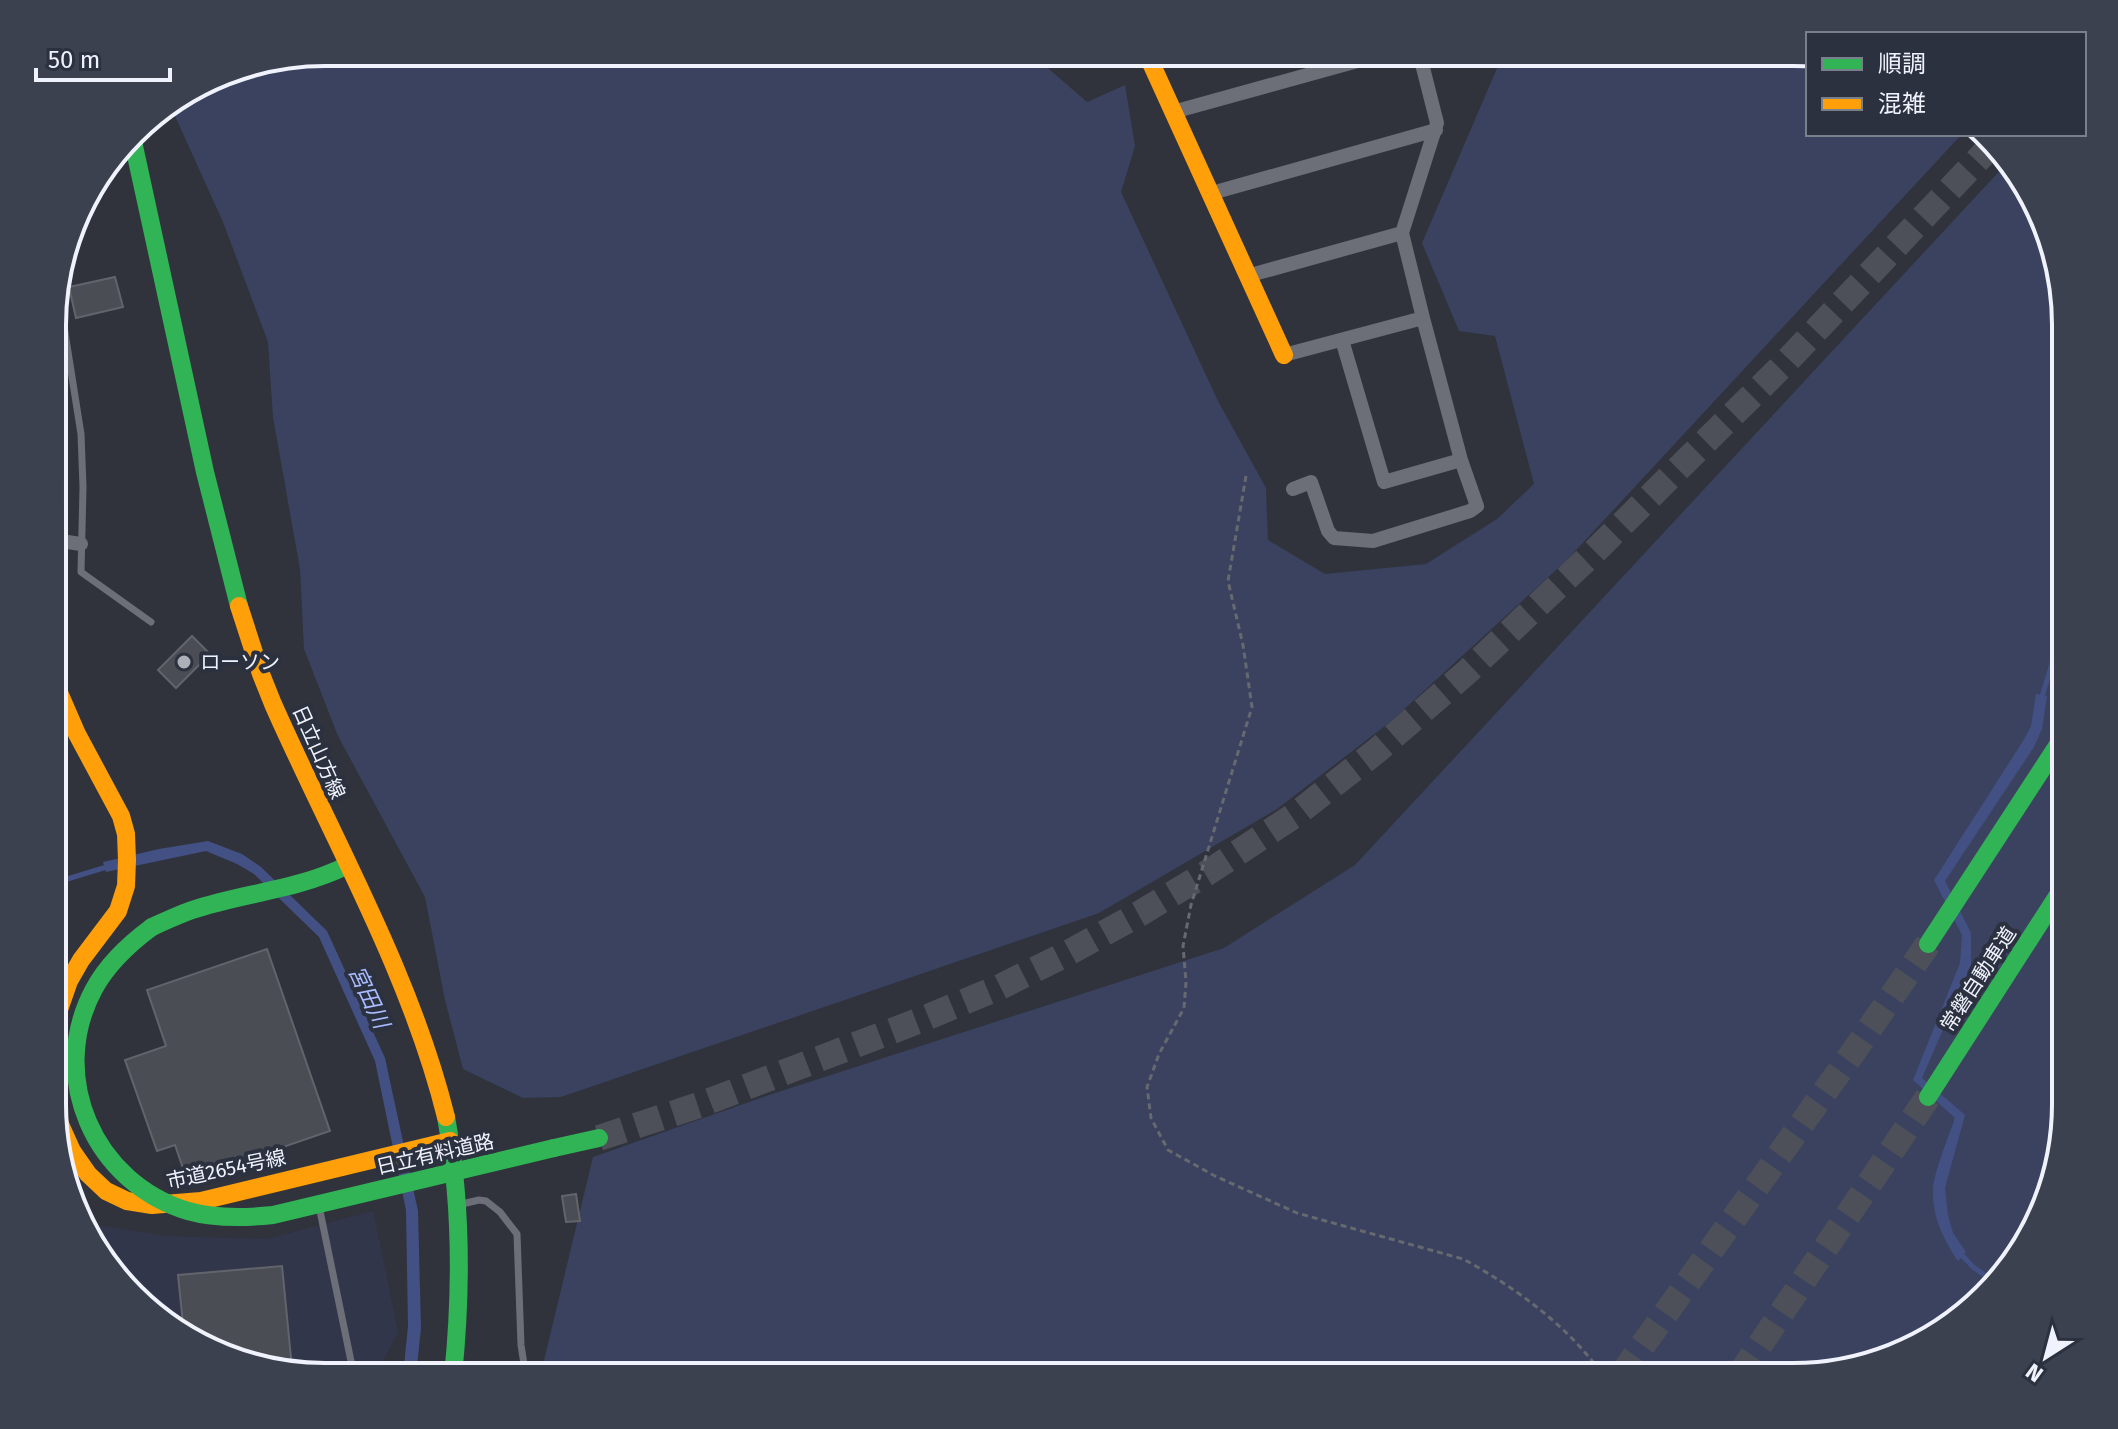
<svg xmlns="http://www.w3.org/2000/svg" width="2118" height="1429" viewBox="0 0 2118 1429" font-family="'Fira Sans','Noto Sans JP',sans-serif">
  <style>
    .built { fill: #31364a }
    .green { fill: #3a425f }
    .water { fill: #435084 }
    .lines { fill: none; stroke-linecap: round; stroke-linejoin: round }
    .stream { stroke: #435084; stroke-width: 5 }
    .building { fill: #4b4d55; stroke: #62646b; stroke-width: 2 }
    .highway-tunnel { stroke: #4d5059; stroke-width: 26; stroke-dasharray: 26 13; stroke-linecap: butt }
    .path { stroke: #666970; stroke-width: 3; stroke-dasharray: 6 4; stroke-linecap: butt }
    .lane { stroke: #6c6e78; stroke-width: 7 }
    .street { stroke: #6c6e78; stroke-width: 14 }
    .fast { stroke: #30b455; stroke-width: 18 }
    .slow { stroke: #ff9f0a; stroke-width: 18 }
    .fast-bridge { stroke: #30b455; stroke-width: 18 }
    .poi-dot { fill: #adb0b9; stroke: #2c3140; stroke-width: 3 }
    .labels { text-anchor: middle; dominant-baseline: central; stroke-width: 8; stroke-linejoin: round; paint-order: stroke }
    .poi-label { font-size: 20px; fill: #f0f3fd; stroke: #2c3140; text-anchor: start }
    .street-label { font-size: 20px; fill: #f0f3fd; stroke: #2c3140 }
    .water-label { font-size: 22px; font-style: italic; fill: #a9bcff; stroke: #2c3140 }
    .rim { fill: none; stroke: #f0f3fd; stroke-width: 4 }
  </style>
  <rect width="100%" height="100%" fill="#30333c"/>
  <!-- built -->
  <path class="built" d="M373,1211L398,1332L375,1376H308L237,1362L159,1321L89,1241L83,1223L167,1236L267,1239Z"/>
  <!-- green -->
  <path class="green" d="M325,52H1016L1035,57L1087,102L1125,85L1135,146L1121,192L1218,401L1266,488L1268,540L1325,574L1426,564L1497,519L1534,484L1495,336L1459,331L1422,243L1504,52L1808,53V134H1962L1567,560L1390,722L1277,809L1099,913L561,1097L523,1098L463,1069L445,1000L425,897L338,736L304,649L300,569L273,417L268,342L223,222L170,105L221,73Z
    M2007,163L2030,189L2065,308V1121L2051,1192L2010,1270L1914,1349L1793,1377H540L593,1157L769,1095L1224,948L1355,865Z"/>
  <!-- water -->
  <path class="water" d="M2036,694L2047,696L2042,729L2034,747L1945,881L1971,933V966L1922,1078L1965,1115L1945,1188L1948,1215L1953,1233L1966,1252L1958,1261C1944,1240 1932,1217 1933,1190C1933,1175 1949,1135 1955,1118L1913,1080L1960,963L1962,935L1934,880L2023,741L2031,726Z
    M208,841L242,854L261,867L327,931L385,1058L418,1211L421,1328L416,1376H403L408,1326L406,1210L375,1061L319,937L254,874L237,864L206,851L106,872L103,862L159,849Z"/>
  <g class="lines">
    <!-- stream -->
    <path class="stream" d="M2065,444L2061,461L2065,495
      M2041,700L2065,620
      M54,883L110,866
      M1959,1252L1973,1267L1995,1282"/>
  </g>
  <!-- building -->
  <path class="building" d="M115,277L123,307L76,318L69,287Z
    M192,636L210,654L176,688L158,670Z
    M267,949L330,1131L187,1180L175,1145L157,1151L125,1060L166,1046L147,990Z
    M576,1194L580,1221L566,1222L562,1196Z
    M282,1266L292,1368L275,1370L237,1362L184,1334L178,1275Z"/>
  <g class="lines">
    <!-- highway-tunnel -->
    <path class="highway-tunnel" d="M599,1138L702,1104L918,1021L1000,987L1070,952L1139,914L1207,873L1295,815L1379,749L1468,671L1593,553L1786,362L1991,146
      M1620,1377L1854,1051L1928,944
      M1738,1377L1928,1097"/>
    <!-- path -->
    <path class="path" d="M1246,476L1228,581L1243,645L1252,707L1191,905L1183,946L1186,982L1184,1008L1159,1054L1147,1087L1151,1118L1168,1150L1215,1176L1297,1213L1463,1259C1515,1287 1571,1328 1604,1377"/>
    <!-- lane -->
    <path class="lane" d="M57,282L81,434L83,487L81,572L151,622
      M462,1204L479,1200L486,1201L500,1212L517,1234L521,1345L526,1377
      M320,1211L352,1366V1376"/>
    <!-- street -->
    <path class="street" d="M1173,112L1390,52
      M1212,193L1436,130
      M1247,276L1402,233
      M1342,340L1384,482L1461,460
      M1284,355L1423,318L1402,233L1437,123L1419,52
      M1293,489L1311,482L1328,531L1334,538L1373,541L1470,511L1477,506L1461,460L1423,318
      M54,540L81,544"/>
    <!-- fast -->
    <path class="fast" d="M132,137L205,472L239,606
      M152,927C165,921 178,915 192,910C243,893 297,890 346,866
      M1928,944L2065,734
      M1928,1097L2065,884
      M446,1117C462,1204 462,1288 453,1376
      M554,1148L599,1138"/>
    <!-- slow -->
    <path class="slow" d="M1146,52L1284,355
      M239,606L261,674L273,704C333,840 410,972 446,1117
      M54,681L77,734L121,816L126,834L127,860L126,886L118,911L81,960L69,981L54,1024
      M54,1111L72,1151L88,1174L106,1191L127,1201L152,1205L201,1201L450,1141"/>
    <!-- fast-bridge -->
    <path class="fast-bridge" d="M152,927C129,944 108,963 94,989C47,1076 94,1183 188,1211C216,1219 245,1218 273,1215L554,1148"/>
  </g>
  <!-- markers -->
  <circle class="poi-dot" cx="184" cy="662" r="8"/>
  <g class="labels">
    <!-- poi labels -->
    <g class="poi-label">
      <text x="200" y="662">ローソン</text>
    </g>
    <!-- street labels -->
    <g class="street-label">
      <text transform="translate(319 752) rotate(66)">日立山方線</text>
      <text transform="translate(1978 979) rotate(-57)">常磐自動車道</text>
      <text transform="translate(435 1154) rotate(-13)">日立有料道路</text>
      <text transform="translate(226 1169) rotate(-12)">市道2654号線</text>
    </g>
    <!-- water labels -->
    <g class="water-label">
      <text transform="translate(369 997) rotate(65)">宮田川</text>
    </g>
  </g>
  <!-- crop -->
  <path d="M0 0H2118V1429H0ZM325 66H1793A259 259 0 0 1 2052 325V1104A259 259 0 0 1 1793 1363H325A259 259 0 0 1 66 1104V325A259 259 0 0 1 325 66Z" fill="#3c414f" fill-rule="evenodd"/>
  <path class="rim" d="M325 66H1793A259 259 0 0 1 2052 325V1104A259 259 0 0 1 1793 1363H325A259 259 0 0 1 66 1104V325A259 259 0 0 1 325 66Z"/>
  <!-- legend -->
  <rect x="1806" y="32" width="280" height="104" fill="#2c3140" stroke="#7a7f8c" stroke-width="2"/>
  <rect x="1822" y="58" width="40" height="12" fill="#30b455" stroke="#7a7f8c" stroke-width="2"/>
  <text x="1878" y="72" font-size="24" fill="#f0f3fd">順調</text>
  <rect x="1822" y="98" width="40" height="12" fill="#ff9f0a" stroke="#7a7f8c" stroke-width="2"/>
  <text x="1878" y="112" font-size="24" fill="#f0f3fd">混雑</text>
  <!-- north arrow -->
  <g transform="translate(2046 1357) rotate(216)" stroke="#2c3140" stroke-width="6" paint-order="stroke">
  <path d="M0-6L14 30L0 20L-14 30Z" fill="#f0f3fd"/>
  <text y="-12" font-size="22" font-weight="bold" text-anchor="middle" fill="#f0f3fd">N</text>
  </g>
  <!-- scale -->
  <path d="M36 68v12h134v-12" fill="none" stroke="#f0f3fd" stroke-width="4"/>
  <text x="48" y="68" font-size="24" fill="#f0f3fd" stroke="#2c3140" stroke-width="6" paint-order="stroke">50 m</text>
</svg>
